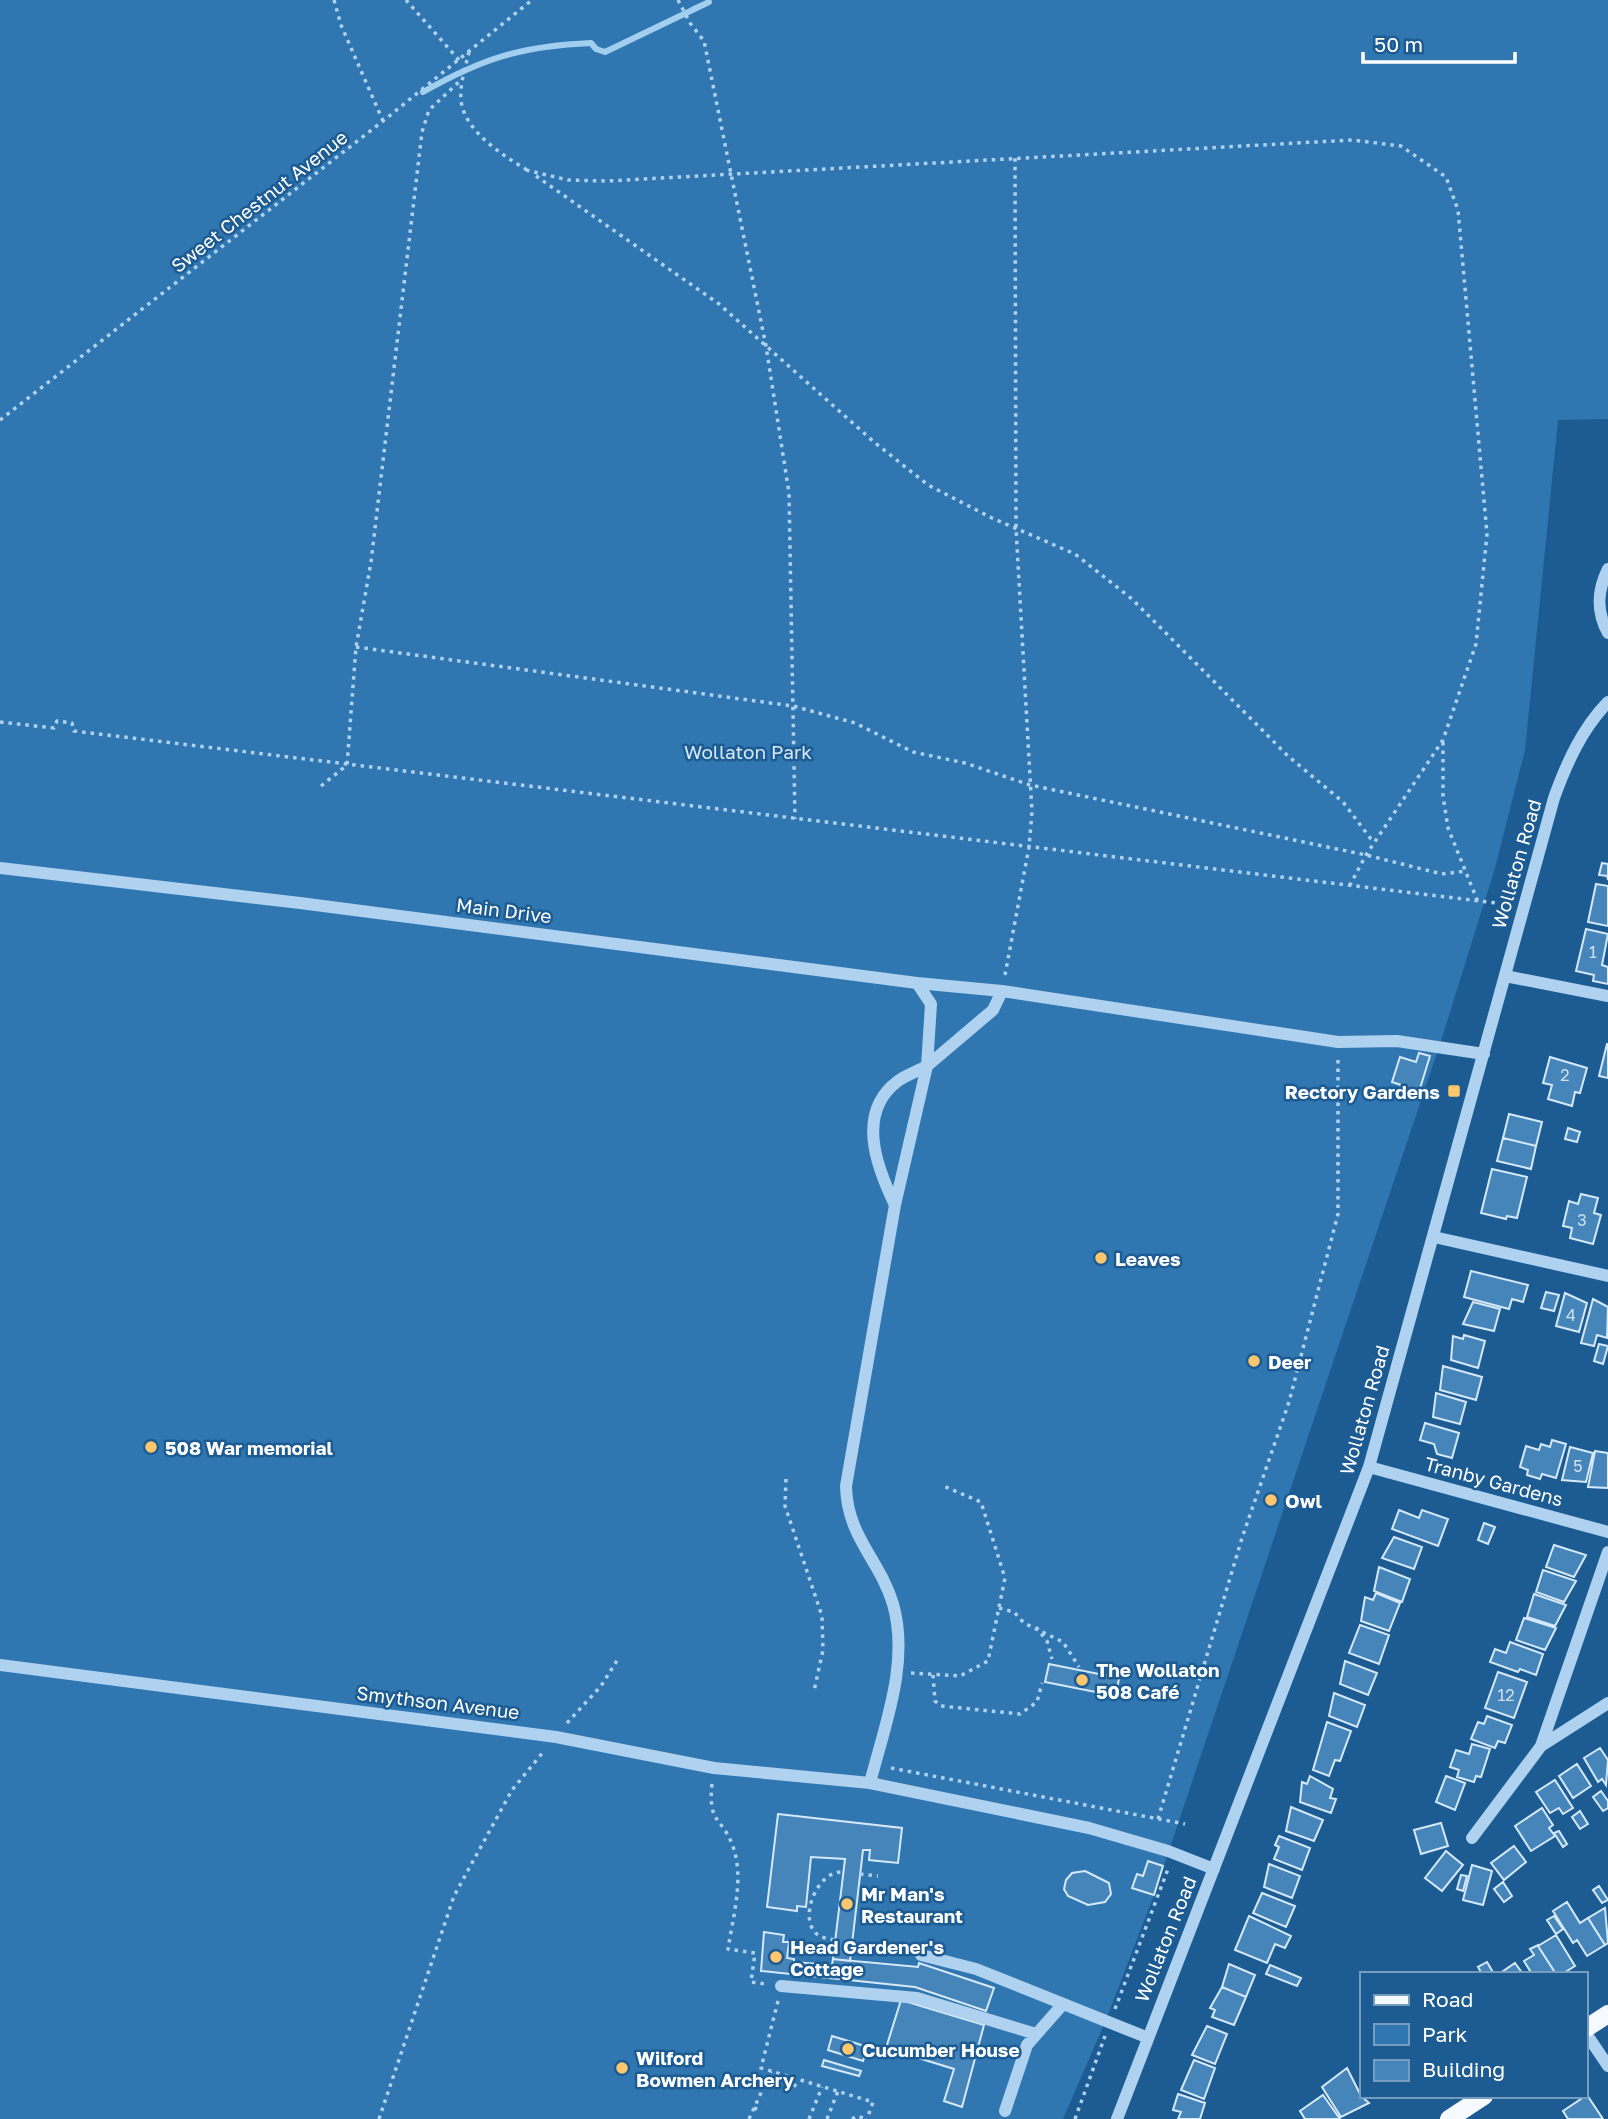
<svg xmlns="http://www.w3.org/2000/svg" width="1608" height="2119" viewBox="0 0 1608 2119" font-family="'Golos Text',sans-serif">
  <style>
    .green { fill: #3076b1 }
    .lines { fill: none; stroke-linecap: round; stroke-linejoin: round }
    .stream { stroke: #a2cef0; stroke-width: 6 }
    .building { fill: #4585ba; stroke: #d5e9fa; stroke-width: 2 }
    .path { stroke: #aed2ef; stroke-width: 3.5; stroke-dasharray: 3.5 5; stroke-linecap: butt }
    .minor { stroke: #aed2ef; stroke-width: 12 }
    .major { stroke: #f6faff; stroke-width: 18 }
    .poi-dot { fill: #fec66d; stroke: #1d5c93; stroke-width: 2.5 }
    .labels { text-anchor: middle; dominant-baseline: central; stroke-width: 5; stroke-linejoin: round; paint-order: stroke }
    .number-label { font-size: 16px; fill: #d0e0ee }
    .street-label { font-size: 19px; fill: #fff; stroke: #1d5c93 }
    .park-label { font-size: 19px; fill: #d5e9fa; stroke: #1d5c93 }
    .poi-label { font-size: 19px; font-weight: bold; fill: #fff; stroke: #1d5c93; text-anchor: start }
  </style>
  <rect width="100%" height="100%" fill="#1d5c93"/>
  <!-- green -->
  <path class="green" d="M0,0H1608V419L1558,420L1525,750L1495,868L1440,1044L1154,1895L1106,2020L1063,2119H0Z"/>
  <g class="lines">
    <!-- stream -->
    <path class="stream" d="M423,92C483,58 522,46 591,43L596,49L605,52L709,2L694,9"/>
  </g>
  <!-- building -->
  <path class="building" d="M1602,863L1608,864V880L1607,876L1599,875Z
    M1596,884L1608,886V926L1588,922Z
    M1586,929L1608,934L1602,965L1608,967V984L1593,981L1594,975L1576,971Z
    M1607,1044H1608V1078L1599,1076Z
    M1419,1053L1430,1056L1418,1095L1400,1089L1401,1085L1392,1082L1400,1057L1416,1062Z
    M1550,1057L1587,1068L1580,1093L1575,1092L1572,1106L1548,1099L1552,1085L1543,1083Z
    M1509,1114L1542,1122L1536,1146L1503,1138Z
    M1568,1128L1580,1132L1577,1142L1565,1139Z
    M1503,1138L1536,1146L1531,1169L1497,1161Z
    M1492,1169L1527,1177L1517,1218L1507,1216L1506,1219L1481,1213Z
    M1581,1194L1598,1198L1594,1213L1601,1215L1593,1244L1570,1238L1572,1228L1563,1226L1569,1201L1578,1204Z
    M1471,1271L1528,1285L1523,1302L1512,1299L1509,1309L1464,1297Z
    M1546,1292L1559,1295L1554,1311L1541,1308Z
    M1565,1293L1587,1303L1579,1332L1556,1326Z
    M1593,1299L1608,1307L1607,1338L1597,1335L1594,1346L1581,1343Z
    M1473,1302L1500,1309L1494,1331L1463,1324Z
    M1464,1335L1485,1341L1478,1368L1451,1360L1453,1336L1463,1339Z
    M1599,1344L1608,1346L1603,1364L1594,1361Z
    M1443,1366L1482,1377L1476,1400L1440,1390Z
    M1436,1393L1466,1402L1460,1424L1433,1417Z
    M1425,1423L1459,1433L1452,1458L1437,1454L1434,1444L1420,1440Z
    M1552,1440L1566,1444L1556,1478L1542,1474L1540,1479L1527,1475L1528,1470L1520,1467L1526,1446L1539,1450L1541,1444L1550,1447Z
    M1570,1447L1593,1453L1586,1482L1562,1480Z
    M1595,1451L1608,1453V1488L1588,1487Z
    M1399,1510L1419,1518L1422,1510L1448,1519L1438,1546L1392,1529Z
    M1484,1523L1495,1527L1488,1544L1478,1540Z
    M1394,1537L1422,1547L1414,1569L1382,1558Z
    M1554,1545L1586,1555L1574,1577L1546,1567Z
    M1379,1567L1410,1579L1402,1602L1374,1591Z
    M1543,1570L1576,1581L1564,1602L1536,1592Z
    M1376,1593L1400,1603L1389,1631L1361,1621L1365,1597L1373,1600Z
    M1534,1594L1566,1605L1555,1626L1527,1617Z
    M1524,1618L1556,1628L1545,1650L1516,1640Z
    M1360,1625L1389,1635L1379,1664L1349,1653Z
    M1510,1642L1543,1654L1536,1675L1520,1669L1518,1672L1490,1662L1495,1649L1506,1653Z
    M1345,1661L1377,1673L1368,1695L1340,1684Z
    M1049,1664L1119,1678L1116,1696L1045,1682Z
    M1498,1672L1527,1682L1514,1718L1485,1708Z
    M1334,1693L1365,1705L1357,1727L1329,1716Z
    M1487,1716L1512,1725L1505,1743L1498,1741L1495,1748L1471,1739L1478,1722L1484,1724Z
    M1327,1722L1351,1731L1340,1761L1335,1760L1329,1776L1313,1770Z
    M1472,1744L1490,1749L1481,1777L1476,1776L1474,1782L1457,1777L1459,1770L1450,1767L1456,1750L1469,1754Z
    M1600,1748L1608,1760L1606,1785L1602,1779L1598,1782L1584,1758Z
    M1577,1764L1591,1786L1573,1798L1559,1776Z
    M1310,1776L1333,1789L1330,1798L1336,1799L1331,1813L1300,1802L1302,1782L1307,1784Z
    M1446,1776L1465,1783L1455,1810L1436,1802Z
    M1555,1780L1573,1808L1563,1814L1559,1808L1550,1813L1536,1792Z
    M1601,1791L1608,1801V1808L1603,1811L1593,1797Z
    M1291,1807L1323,1820L1314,1841L1286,1831Z
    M1542,1808L1553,1825L1549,1828L1555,1836L1531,1851L1515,1826Z
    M1580,1811L1588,1824L1580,1829L1572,1817Z
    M778,1814L902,1828L898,1863L869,1860L870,1850H863L850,1961L833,1959L845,1859L811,1857L806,1907L797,1906V1911L767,1907Z
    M1441,1823L1448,1846L1421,1854L1414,1830Z
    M1559,1831L1567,1844L1563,1847L1554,1833Z
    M1279,1836L1310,1848L1302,1870L1274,1859L1279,1847L1275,1845Z
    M1514,1846L1526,1862L1504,1880L1491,1863Z
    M1446,1851L1463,1865L1442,1891L1425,1878Z
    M1148,1861L1163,1866L1154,1895L1132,1888L1137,1874L1143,1876Z
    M1269,1864L1300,1876L1292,1898L1264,1887Z
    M1472,1865L1492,1871L1483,1905L1463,1900Z
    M1085,1871L1109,1883L1111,1894L1105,1902L1088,1905L1068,1896L1064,1889L1066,1880L1072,1873Z
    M1461,1875L1467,1876L1463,1891L1457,1889Z
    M1503,1882L1512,1896L1504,1902L1494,1889Z
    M1599,1886L1608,1900L1602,1903L1593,1890Z
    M1262,1893L1295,1906L1286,1927L1253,1913Z
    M1567,1902L1580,1923L1588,1918L1605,1945L1587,1956L1577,1940L1573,1943L1553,1911Z
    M1605,1908L1608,1943L1605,1945L1588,1918Z
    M1249,1916L1291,1936L1285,1948L1275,1944L1267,1963L1235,1950Z
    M1554,1916L1563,1929L1556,1934L1547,1920Z
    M764,1932L784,1935L783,1942H789L787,1958L794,1959V1962L832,1965L833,1959L918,1967L919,1963L994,1988L986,2011L915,1987L761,1971Z
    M1556,1935L1575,1966L1562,1974H1556L1538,1946Z
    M1538,1945V1946L1556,1974H1532L1524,1961L1534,1955L1530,1949Z
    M1487,1962L1494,1974H1482L1478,1967Z
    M1515,1963L1523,1974H1499Z
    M1229,1964L1255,1975L1246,1997L1222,1987Z
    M1270,1965L1301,1978L1297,1986L1266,1974Z
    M1222,1987L1246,1997L1234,2025L1212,2017L1215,2010L1210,2008Z
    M901,2000L984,2025L962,2107L944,2101L954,2069L886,2048Z
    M1207,2026L1227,2034L1215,2064L1192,2055Z
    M832,2036L868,2047L863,2061L828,2050Z
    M824,2060L861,2071L859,2076L822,2066Z
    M1194,2060L1215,2068L1204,2099L1181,2090Z
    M1347,2068L1361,2096L1369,2103L1341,2117L1322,2087Z
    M1178,2094L1205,2103L1200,2119H1178L1181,2112L1173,2110Z
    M1323,2095L1340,2119H1305L1300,2111Z
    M1587,2095L1603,2119H1568L1563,2111Z"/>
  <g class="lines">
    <!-- path -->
    <path class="path" d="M334,0L341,25L383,121
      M406,0L459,60
      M678,0L690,23L704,41L766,346L789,493L795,819
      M469,52C465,69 458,89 462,106C469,134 504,156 527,170
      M526,170L568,180L607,181L1352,140L1401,146L1446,177L1458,210L1487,534L1476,644L1443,740L1366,855L1350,885
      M536,176L719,304L874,442L928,485L992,518L1075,554L1132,599L1288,756L1343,802L1374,843
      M0,420L383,121L532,0
      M356,647L793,706L855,723L913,752L965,763L1030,785L1366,855L1442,874L1466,871
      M0,722L54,728L57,721L72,723L74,731L1496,903
      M1443,742V796L1448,828L1478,902
      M321,786L347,765L356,647L371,562L422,132L429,110L462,79
      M1005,975L1029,847L1032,812L1016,528L1015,158
      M786,1479L785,1506L822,1616L823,1650L814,1691
      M999,1608L1014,1612L1024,1623L1063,1642L1079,1667
      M1036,1627L1047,1641L1052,1659
      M911,1673L960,1676L988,1661L1005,1578L981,1502L941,1485
      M933,1675L935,1701L941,1706L1020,1714L1037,1702L1042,1683
      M567,1723L601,1686L618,1659
      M891,1768L1185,1824
      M712,1784C708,1824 721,1816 732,1844C745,1876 733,1917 728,1949L755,1953L751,1982L765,1984
      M1158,1819L1242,1538L1289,1402L1338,1214V1056
      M860,1874L878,1876
      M834,1940C830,1939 822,1938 818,1935C797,1920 817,1870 843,1872
      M853,1943L870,1944
      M778,2001L761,2068L873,2102L867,2119
      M1115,2009L1168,1869
      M794,2087L798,2080
      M754,2108L762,2111
      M379,2119L454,1896L512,1790L544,1751
      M749,2119L771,2071
      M809,2119L822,2087
      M827,2119L838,2091
      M852,2119L857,2116L866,2119
      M1075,2119L1105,2036"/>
    <!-- minor -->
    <path class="minor" d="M1608,569C1597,591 1596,611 1608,633
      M0,868L300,903L917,983L1002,991L1338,1042L1397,1041L1484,1054
      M1505,976L1608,996
      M895,1205C876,1166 856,1112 898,1081C906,1075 918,1071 927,1066L931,1004L917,983
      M1434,1237L1608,1276
      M1369,1467L1608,1532
      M1608,1552L1541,1746L1608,1703
      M0,1665L556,1737L714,1768L870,1783L1089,1828L1168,1851L1214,1869
      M870,1783C884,1727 910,1663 893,1604C880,1560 847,1537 846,1486L895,1205L927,1066L993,1010L1002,991
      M1472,1838L1541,1746
      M921,1955L976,1969L1146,2037
      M781,1986L917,1998L1036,2034
      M1585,2032L1608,2066
      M1005,2111L1027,2045L1063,2004
      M1117,2119L1369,1467L1554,798C1567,762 1582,729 1608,702"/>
    <!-- major -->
    <path class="major" d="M1585,2029L1608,2014
      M1449,2119L1484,2096"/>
  </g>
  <!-- markers -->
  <g class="poi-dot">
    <rect x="1447" y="1084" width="14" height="14" rx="3.5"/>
    <circle cx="1101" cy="1258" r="7"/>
    <circle cx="1254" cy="1361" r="7"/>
    <circle cx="151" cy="1447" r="7"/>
    <circle cx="1271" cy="1500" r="7"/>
    <circle cx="1082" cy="1680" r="7"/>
    <circle cx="847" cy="1904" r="7"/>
    <circle cx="776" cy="1957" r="7"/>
    <circle cx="848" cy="2049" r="7"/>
    <circle cx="622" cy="2068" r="7"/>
  </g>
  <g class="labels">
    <!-- number labels -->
    <g class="number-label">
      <text x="1593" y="952">1</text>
      <text x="1565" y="1075">2</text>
      <text x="1582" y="1220">3</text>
      <text x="1571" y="1315">4</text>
      <text x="1578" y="1466">5</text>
      <text x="1506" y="1695">12</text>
    </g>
    <!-- street labels -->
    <g class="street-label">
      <text transform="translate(259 201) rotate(-38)">Sweet Chestnut Avenue</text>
      <text transform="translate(1516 864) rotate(-74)">Wollaton Road</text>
      <text transform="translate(504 910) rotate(7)">Main Drive</text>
      <text transform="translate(1364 1410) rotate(-74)">Wollaton Road</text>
      <text transform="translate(1494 1481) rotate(15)">Tranby Gardens</text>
      <text transform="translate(438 1702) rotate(7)">Smythson Avenue</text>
      <text transform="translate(1165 1939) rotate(-68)">Wollaton Road</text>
    </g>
    <!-- park labels -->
    <g class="park-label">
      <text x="748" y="751">Wollaton Park</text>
    </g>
    <!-- poi labels -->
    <g class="poi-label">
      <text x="1440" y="1091" text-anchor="end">Rectory Gardens</text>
      <text x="1115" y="1258">Leaves</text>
      <text x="1268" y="1361">Deer</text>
      <text x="165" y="1447">508 War memorial</text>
      <text x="1285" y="1500">Owl</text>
      <text x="1096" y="1669">The Wollaton<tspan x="1096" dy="22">508 Café</tspan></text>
      <text x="861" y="1893">Mr Man's<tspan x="861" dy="22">Restaurant</tspan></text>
      <text x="790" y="1946">Head Gardener's<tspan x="790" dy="22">Cottage</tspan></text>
      <text x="862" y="2049">Cucumber House</text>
      <text x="636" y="2057">Wilford<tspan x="636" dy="22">Bowmen Archery</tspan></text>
    </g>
  </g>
  <!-- legend -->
  <rect x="1360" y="1972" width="228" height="126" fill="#1d5c93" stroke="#779dbe" stroke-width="2"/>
  <rect x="1374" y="1995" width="35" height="10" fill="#f6faff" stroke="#779dbe" stroke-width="2"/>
  <text x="1422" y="2007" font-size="21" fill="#ffffff">Road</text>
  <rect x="1374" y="2024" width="35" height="21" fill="#3076b1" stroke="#779dbe" stroke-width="2"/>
  <text x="1422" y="2042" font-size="21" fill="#ffffff">Park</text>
  <rect x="1374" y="2060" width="35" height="21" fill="#4585ba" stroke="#779dbe" stroke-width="2"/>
  <text x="1422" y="2077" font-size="21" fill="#ffffff">Building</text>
  <!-- scale -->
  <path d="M1363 52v10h152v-10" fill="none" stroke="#ffffff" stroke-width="3.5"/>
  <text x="1374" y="52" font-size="21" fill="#ffffff" stroke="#1d5c93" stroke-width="5" paint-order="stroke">50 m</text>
</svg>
